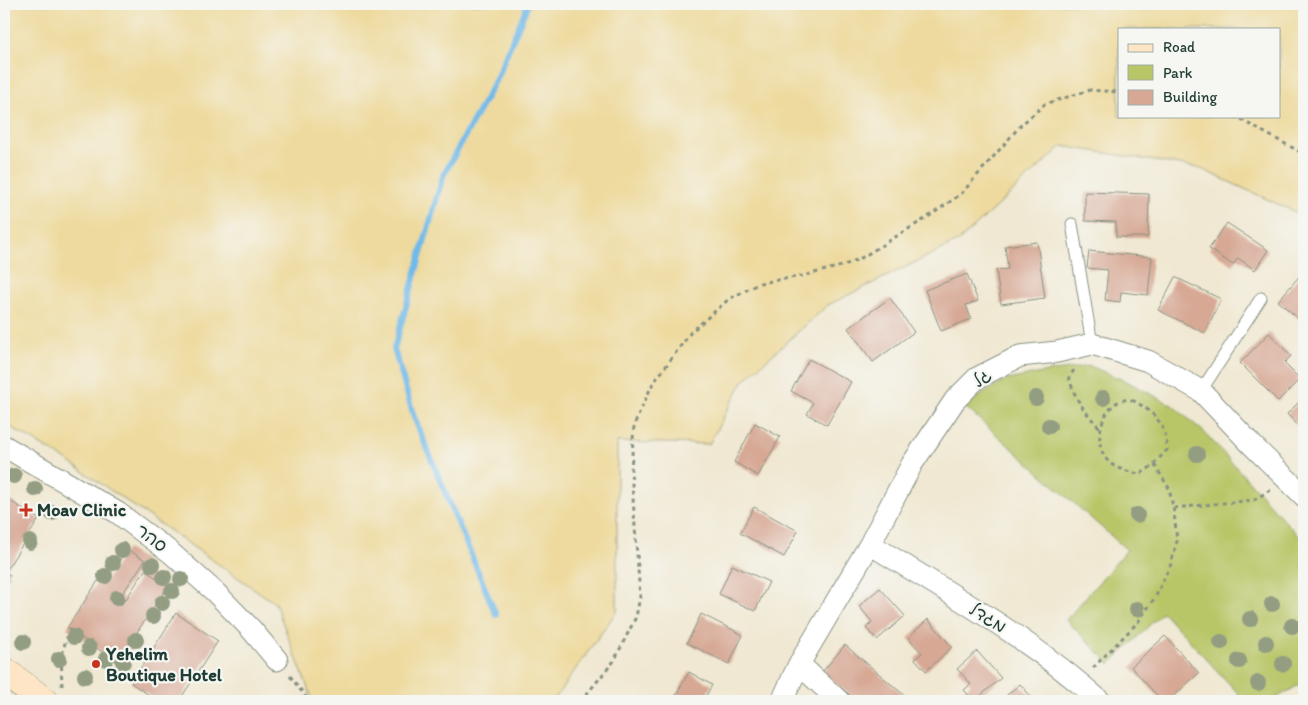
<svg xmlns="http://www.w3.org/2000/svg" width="1308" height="705" viewBox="0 0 1308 705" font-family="Itim,'Playpen Sans Hebrew',sans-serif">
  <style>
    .green { fill: #b9c668; stroke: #6c824e }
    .sand { fill: #eeda9e; stroke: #868c69; fill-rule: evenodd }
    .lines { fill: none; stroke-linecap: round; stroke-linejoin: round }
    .stream { stroke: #6fbae8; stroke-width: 6 }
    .building { fill: #d7a995 }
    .lane-casing { stroke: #889283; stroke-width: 13 }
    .street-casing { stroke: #889283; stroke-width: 23 }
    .secondary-casing { stroke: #889283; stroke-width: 29 }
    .path { stroke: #889283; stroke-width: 3; stroke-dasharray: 4 4; stroke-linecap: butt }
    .lane { stroke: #fff; stroke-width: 11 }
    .street { stroke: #fff; stroke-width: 21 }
    .secondary { stroke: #fde5c5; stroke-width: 28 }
    .tree { fill: #929d82 }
    .poi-dot { fill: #c8321e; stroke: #f6f6f2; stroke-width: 2 }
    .labels { text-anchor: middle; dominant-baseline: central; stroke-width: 4.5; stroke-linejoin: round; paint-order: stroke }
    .street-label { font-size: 18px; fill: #1f3d34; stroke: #f6f6f2 }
    .poi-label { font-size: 18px; font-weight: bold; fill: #1f3d34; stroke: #f6f6f2; text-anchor: start }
  </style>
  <rect width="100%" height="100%" fill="#f6f6f2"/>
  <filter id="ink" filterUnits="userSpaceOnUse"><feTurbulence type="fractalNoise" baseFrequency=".02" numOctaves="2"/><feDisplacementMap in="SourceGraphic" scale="10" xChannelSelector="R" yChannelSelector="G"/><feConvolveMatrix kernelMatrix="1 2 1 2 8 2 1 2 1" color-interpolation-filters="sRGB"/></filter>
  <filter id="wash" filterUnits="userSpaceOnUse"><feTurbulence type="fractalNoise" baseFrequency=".0096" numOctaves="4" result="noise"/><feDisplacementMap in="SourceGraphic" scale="20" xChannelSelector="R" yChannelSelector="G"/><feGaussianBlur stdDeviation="1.12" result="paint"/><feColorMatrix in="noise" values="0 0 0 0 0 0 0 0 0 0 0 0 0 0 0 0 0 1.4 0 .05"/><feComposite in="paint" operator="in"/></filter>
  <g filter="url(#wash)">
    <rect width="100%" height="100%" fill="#f0e8d2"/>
    <!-- green -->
    <path class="green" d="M1090,366L1130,383L1172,405L1205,433L1304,542V682L1271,701H1245L1163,612L1110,664L1066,620L1127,550L964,406L1003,381L1041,373Z"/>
    <!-- sand -->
    <path class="sand" d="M4,4H1304V216L1199,168L1062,146L959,241L828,305L743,381L709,444L617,442V611L553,701H313L275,603L68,461L4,423ZM1119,29H1279V116H1119Z"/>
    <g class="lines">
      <!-- stream -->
      <path class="stream" d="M496,615L414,417L394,349L443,176L495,81L528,4"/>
    </g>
    <g id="blocks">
      <!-- building -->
      <path class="building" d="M1085,192L1149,194L1148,237H1116V222L1085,221Z
        M1227,223L1268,250L1255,270L1238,258L1233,265L1209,249Z
        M1037,242L1045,298L1001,304L996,270L1008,269L1005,246Z
        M1089,251L1152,257L1148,295L1121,292L1120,302L1105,300L1108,270L1087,268Z
        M1302,273L1304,275V316L1300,320L1278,301Z
        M967,274L978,301L966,305L971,319L941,331L925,290Z
        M1175,277L1221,299L1205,333L1158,310Z
        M890,298L914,332L873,362L848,328Z
        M1269,333L1291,356L1284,363L1300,379L1278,401L1240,363Z
        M809,359L851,382L827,425L807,414L813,403L791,391Z
        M1304,397V432L1287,414Z
        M755,423L780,437L758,476L734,462Z
        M4,497L39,519L5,572L10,575L4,585Z
        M754,507L798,531L784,557L740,533Z
        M127,549L145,560L121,596L126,599L145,570L168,586L117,662L67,628L98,581L104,584Z
        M732,565L769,582L755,611L719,594Z
        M880,588L905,616L877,640L866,628L872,622L859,606Z
        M176,613L218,641L179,701H158L131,683Z
        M701,614L743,635L729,664L687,643Z
        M928,619L952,647L926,671L915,659L922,653L908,638Z
        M1165,636L1199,673L1168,701H1162L1131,667Z
        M845,645L911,701H857L822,672Z
        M977,651L1001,678L974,701L964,690L971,684L957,669Z
        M689,672L712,685L703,701H682L675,697Z
        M1020,684L1035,701H1000Z"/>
    </g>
  </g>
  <g filter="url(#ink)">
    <use href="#blocks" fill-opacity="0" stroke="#889283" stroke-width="1"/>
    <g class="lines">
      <defs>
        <path id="lane" d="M1072,224L1092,344
          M1201,391L1261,298"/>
        <path id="street" d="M4,446L118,513L170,552L215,592L251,629L277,660
          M870,544C949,593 1031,639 1100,701
          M799,664L839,701
          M782,701L799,664L870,544L912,464L955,400L977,378L1020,356L1057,352L1092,344L1148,361L1201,391L1252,445L1304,496"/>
        <path id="secondary" d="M4,671L44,701"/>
      </defs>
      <!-- lane casing -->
      <use href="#lane" class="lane-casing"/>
      <!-- street casing -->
      <use href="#street" class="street-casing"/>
      <!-- secondary casing -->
      <use href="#secondary" class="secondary-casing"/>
      <!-- path -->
      <path class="path" d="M1234,116L1304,154
        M1074,370L1069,377C1075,400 1084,411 1100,428
        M1132,400C1153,411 1167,424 1167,450L1151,467L1140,474C1130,472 1115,469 1108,461C1092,445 1101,409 1120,401C1123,399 1129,400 1132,400Z
        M1174,508L1254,500L1270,490
        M1093,668L1138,622L1156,596L1171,564L1177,541L1174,512L1169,488L1154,464
        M290,676L309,701
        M62,686C61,666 61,646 71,629
        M581,701L614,661L636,617L640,597L631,470L634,425L652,385L691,332L729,299L760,283L802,276L842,266L861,258L928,217L961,194L1021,125L1045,104L1090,90L1119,92"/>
      <!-- lane -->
      <use href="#lane" class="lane"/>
      <!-- street -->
      <use href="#street" class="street"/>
      <!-- secondary -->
      <use href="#secondary" class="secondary"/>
    </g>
    <!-- trees -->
    <g class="tree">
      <circle cx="1036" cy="398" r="8"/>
      <circle cx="1103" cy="398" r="8"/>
      <circle cx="1049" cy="426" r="8"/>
      <circle cx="1197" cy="454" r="8"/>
      <circle cx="14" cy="476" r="8"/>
      <circle cx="35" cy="489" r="8"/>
      <circle cx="52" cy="513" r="8"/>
      <circle cx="1137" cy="515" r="8"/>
      <circle cx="30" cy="542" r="8"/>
      <circle cx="122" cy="550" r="8"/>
      <circle cx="113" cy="563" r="8"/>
      <circle cx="152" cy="565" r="8"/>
      <circle cx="105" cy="576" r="8"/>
      <circle cx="164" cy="577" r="8"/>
      <circle cx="181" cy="579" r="8"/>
      <circle cx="172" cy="591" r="8"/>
      <circle cx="117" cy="598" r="8"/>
      <circle cx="162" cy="603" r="8"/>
      <circle cx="1272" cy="604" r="8"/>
      <circle cx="1137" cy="609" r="8"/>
      <circle cx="153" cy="616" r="8"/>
      <circle cx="1250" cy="619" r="8"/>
      <circle cx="1292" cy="626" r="8"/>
      <circle cx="74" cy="637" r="8"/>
      <circle cx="136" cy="640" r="8"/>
      <circle cx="23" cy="642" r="8"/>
      <circle cx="1221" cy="642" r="8"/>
      <circle cx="1266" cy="643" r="8"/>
      <circle cx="89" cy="648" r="8"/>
      <circle cx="59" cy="659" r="8"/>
      <circle cx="106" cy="659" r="8"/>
      <circle cx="1239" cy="661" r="8"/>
      <circle cx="123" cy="662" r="8"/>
      <circle cx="1283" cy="664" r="8"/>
      <circle cx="85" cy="676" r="8"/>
      <circle cx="1258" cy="683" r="8"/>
    </g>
  </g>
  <!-- markers -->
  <g class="poi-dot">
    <path d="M23.5 502.5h5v5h5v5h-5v5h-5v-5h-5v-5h5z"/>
    <circle cx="96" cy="664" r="5"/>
  </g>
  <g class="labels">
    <!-- street labels -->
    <g class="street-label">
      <text transform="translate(982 378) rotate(-34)">גל</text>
      <text transform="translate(152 538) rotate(37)">סהר</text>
      <text transform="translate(988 618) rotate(32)">מגדל</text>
    </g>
    <!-- poi labels -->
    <g class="poi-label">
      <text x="37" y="510">Moav Clinic</text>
      <text x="106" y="654">Yehelim<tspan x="106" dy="21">Boutique Hotel</tspan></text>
    </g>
  </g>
  <!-- margin -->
  <rect width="1308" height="705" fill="none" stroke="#f6f6f2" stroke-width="20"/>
  <!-- legend -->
  <rect x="1118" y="28" width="162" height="90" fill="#f6f6f2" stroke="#a0aca6"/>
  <rect x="1128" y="44" width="25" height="8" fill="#fde5c5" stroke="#a0aca6"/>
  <text x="1163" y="52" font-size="15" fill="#1f3d34">Road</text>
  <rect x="1128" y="65" width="25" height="15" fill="#b9c668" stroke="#a0aca6"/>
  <text x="1163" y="78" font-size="15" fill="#1f3d34">Park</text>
  <rect x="1128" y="90" width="25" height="15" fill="#d7a995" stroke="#a0aca6"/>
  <text x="1163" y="102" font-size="15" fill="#1f3d34">Building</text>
</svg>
